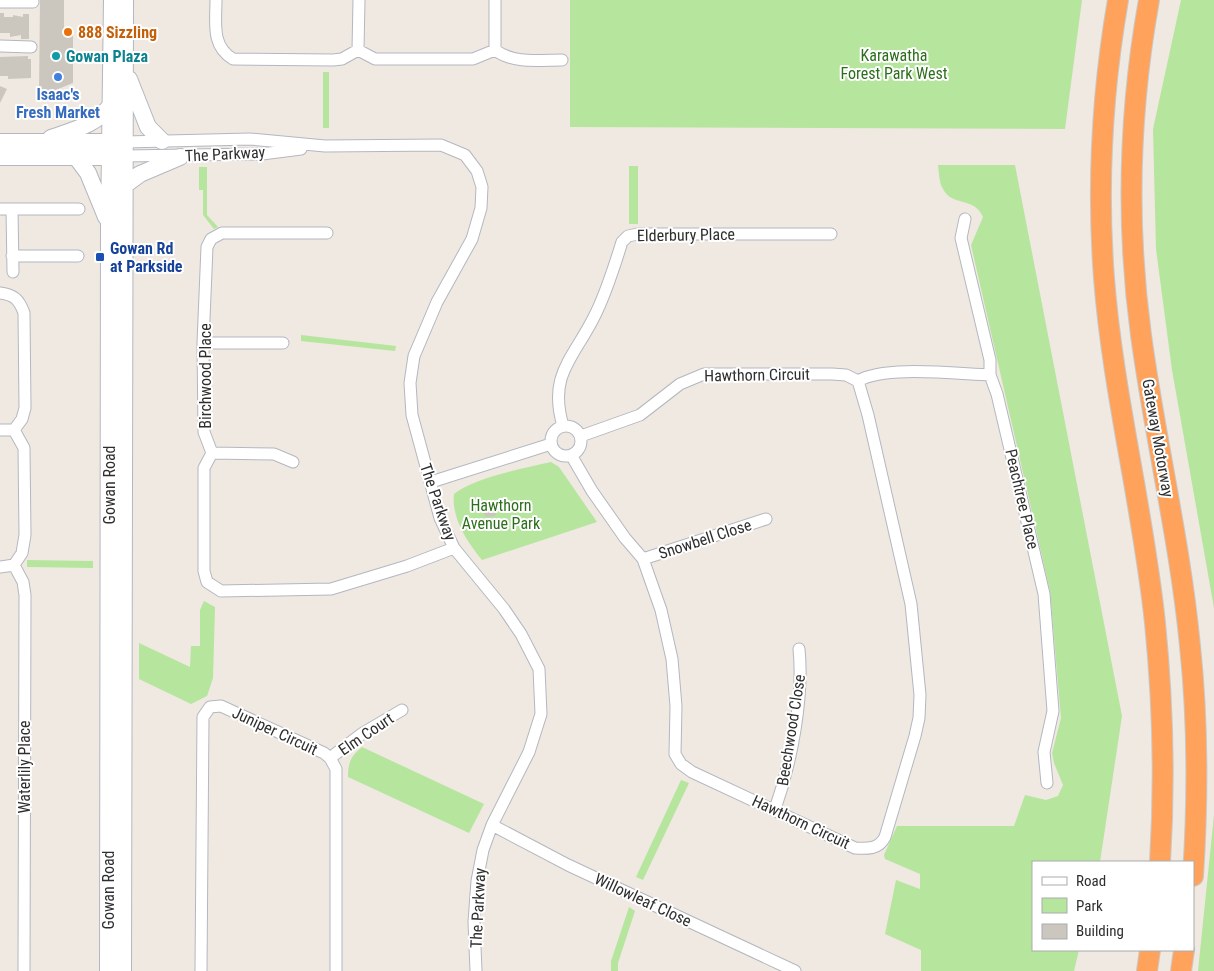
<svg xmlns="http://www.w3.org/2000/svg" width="1214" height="971" viewBox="0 0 1214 971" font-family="'Roboto Condensed',sans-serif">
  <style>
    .green { fill: #b6e59e }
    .building { fill: #cbc7bf }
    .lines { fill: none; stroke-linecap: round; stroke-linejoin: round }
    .street-casing { stroke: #b4b7c1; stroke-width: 13 }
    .secondary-casing { stroke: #b4b7c1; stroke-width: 18 }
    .highway-casing { stroke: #c9c9c9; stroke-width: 22 }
    .street { stroke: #fff; stroke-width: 11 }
    .secondary { stroke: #fff; stroke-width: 16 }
    .highway { stroke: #ffa35c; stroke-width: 20 }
    .food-dot { fill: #e8710a; stroke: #fff; stroke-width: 2 }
    .culture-dot { fill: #0f9aa8; stroke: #fff; stroke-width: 2 }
    .shop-dot { fill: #3f7fe0; stroke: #fff; stroke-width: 2 }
    .transit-dot { fill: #1a4fb4; stroke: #fff; stroke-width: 2 }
    .labels { text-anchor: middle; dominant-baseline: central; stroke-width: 4; stroke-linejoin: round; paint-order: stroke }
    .food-label { font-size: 16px; font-weight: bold; fill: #c56008; stroke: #fff; text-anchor: start }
    .park-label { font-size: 16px; fill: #2c6e1b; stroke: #fff }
    .culture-label { font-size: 16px; font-weight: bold; fill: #0d838f; stroke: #fff; text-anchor: start }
    .shop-label { font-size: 16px; font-weight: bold; fill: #366cbe; stroke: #fff }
    .street-label { font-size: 16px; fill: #2e2e2e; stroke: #fff }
    .transit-label { font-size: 16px; font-weight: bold; fill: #164399; stroke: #fff; text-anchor: start }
  </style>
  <rect width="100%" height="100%" fill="#efe9e1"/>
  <!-- green -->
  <path class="green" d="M570,0H1082L1065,129L570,127Z
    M1181,0H1214V608L1172,370L1156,249L1153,129Z
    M323,72H329V128H323Z
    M938,165H1015L1122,716L1100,862H1033V950H1079L1074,971H921V950L885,934L896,880L920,889V874L885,859L884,855L897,826H1014L1025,795L1046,800L1058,796L1063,785L1054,763L1052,753L1061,718L1050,591L971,245L983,217C974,196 952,207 943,189C939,183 939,172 938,165Z
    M629,166H638V224H629Z
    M199,167H207V215L218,227L214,229L203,215V190H199Z
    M301,335L396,346L395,351L301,341Z
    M551,462L559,467L597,522L482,560C468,543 451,518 454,494C474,478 524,468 551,462Z
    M27,560L93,561V568L27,567Z
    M204,601L215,607L213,678L207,696L191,704L139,679V643L190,667L191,646H200V610Z
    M362,747L484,804L469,833L348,777C348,762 351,756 362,747Z
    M681,780L689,783L643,880L636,877Z
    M1214,815V971H1198Z
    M629,907L635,911L618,963V971H611V961Z"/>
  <!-- building -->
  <path class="building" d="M40,0H64V29H73V83L41,96L39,92Z
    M0,13H4V17H13V15L23,17V14H29V39H21V35L10,37V33H0Z
    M28,56V59H31V78L8,79V76H0V57Z
    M0,86L7,89L0,103Z
    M493,501L498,508L495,516L486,517L481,510L484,502Z"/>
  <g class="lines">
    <defs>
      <path id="street" d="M216,0C216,23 211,46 233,59L333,60L342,59L358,50L375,59H473L495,50C514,64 538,60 562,60
        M0,2H33
        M0,46L31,47
        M358,50L359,0
        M495,50V0
        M125,142L250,139L325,146L441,145L465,155L477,171L482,187L481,208L472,239L437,302L414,356L410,383L412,415L440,518L454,548L504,609L521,634L539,669L541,714L529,752L492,825L483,850L477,881L474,922L476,971
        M125,156L262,154L301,149
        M0,209H79
        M12,209L13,272
        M965,219L961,238L990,360V375L997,394L1044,594L1053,711L1044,752L1047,783
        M327,233H222L211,239L207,247L203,343L204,432L212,453L204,468V571L207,582L221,591L331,589L407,566L454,548
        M12,256H78
        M0,293C14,295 19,299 24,313L25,408L22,419L14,430L24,448L25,535L22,553L14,565L0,567
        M203,343H283
        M551 441a15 15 0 1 1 30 0a15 15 0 1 1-30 0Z
        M563,426C548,375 573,359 594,317C606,294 614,267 622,242L628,236L638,234H831
        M0,430H14
        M581,436L640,415L680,384L704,374H832L846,375L858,381C884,365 958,374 990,375
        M212,453L274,454L293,462
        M571,455L592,491L625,538L643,559L661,610L672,659L676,706L675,754L681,764L692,772L855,848C868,849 879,849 885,837L915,736L919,718L920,695L911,604L868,415L858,381
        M431,482L551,444
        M643,559L766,519
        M14,565L23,582L25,595L24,971
        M330,758L363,733L402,710
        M775,809C791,764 804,698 799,649
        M492,825L568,865L795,971
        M201,971L203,717L210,707L221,706L324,753L330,758L336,769V971"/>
      <path id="secondary" d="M129,79L148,127L162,141
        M51,138C73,130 96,125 110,106
        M0,142H120
        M0,157H120
        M76,157L88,173L106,217
        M125,185L140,174L180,157
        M108,971L109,224L112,0
        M123,971L125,0"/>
      <path id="highway" d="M1118,0C1102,92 1097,185 1104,278C1113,394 1143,507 1155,623C1163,703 1165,782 1160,862
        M1149,0C1129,111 1126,224 1141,335C1155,439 1180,541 1190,646C1198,722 1198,799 1193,876
        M1147,971L1150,950
        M1181,971L1184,950"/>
    </defs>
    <!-- street casing -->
    <use href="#street" class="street-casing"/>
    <!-- secondary casing -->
    <use href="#secondary" class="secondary-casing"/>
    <!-- highway casing -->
    <use href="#highway" class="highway-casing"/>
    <!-- street -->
    <use href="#street" class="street"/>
    <!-- secondary -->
    <use href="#secondary" class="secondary"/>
    <!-- highway -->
    <use href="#highway" class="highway"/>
  </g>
  <!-- markers -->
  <circle class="food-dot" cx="68" cy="32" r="5"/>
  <circle class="culture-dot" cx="56" cy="56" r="5"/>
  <circle class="shop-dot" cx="58" cy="77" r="5"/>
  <rect class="transit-dot" x="95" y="252" width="10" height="10" rx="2.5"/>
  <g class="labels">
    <!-- food labels -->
    <g class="food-label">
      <text x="78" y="32">888 Sizzling</text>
    </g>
    <!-- park labels -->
    <g class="park-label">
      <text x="894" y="55">Karawatha<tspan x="894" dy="18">Forest Park West</tspan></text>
      <text x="501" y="505">Hawthorn<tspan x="501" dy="18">Avenue Park</tspan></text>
    </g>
    <!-- culture labels -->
    <g class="culture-label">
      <text x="66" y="56">Gowan Plaza</text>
    </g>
    <!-- shop labels -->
    <g class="shop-label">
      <text x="58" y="94">Isaac's<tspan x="58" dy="18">Fresh Market</tspan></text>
    </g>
    <!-- street labels -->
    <g class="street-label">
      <text transform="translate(225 154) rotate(-3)">The Parkway</text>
      <text transform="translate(686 235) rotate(-1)">Elderbury Place</text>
      <text transform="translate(757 375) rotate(-1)">Hawthorn Circuit</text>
      <text transform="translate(205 376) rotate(-90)">Birchwood Place</text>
      <text transform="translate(1158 438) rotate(80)">Gateway Motorway</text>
      <text transform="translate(109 485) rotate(-90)">Gowan Road</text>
      <text transform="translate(1022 499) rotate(77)">Peachtree Place</text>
      <text transform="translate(438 502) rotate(71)">The Parkway</text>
      <text transform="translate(705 539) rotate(-18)">Snowbell Close</text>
      <text transform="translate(791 730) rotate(-81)">Beechwood Close</text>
      <text transform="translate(275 731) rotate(25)">Juniper Circuit</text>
      <text transform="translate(366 734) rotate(-34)">Elm Court</text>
      <text transform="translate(24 767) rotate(-90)">Waterlily Place</text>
      <text transform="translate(801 822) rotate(25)">Hawthorn Circuit</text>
      <text transform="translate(108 890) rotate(-90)">Gowan Road</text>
      <text transform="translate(643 900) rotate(25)">Willowleaf Close</text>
      <text transform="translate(478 908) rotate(-87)">The Parkway</text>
    </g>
    <!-- transit labels -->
    <g class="transit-label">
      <text x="110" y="248">Gowan Rd<tspan x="110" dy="18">at Parkside</tspan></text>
    </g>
  </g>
  <!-- legend -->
  <rect x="1032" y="861" width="162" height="90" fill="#ffffff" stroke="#ababab"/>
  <rect x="1042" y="877" width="25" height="8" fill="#ffffff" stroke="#ababab"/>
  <text x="1076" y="886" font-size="15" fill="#2e2e2e">Road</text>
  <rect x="1042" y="898" width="25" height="15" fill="#b6e59e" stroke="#ababab"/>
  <text x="1076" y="911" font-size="15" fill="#2e2e2e">Park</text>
  <rect x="1042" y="924" width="25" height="15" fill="#cbc7bf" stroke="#ababab"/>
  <text x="1076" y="936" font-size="15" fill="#2e2e2e">Building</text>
</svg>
